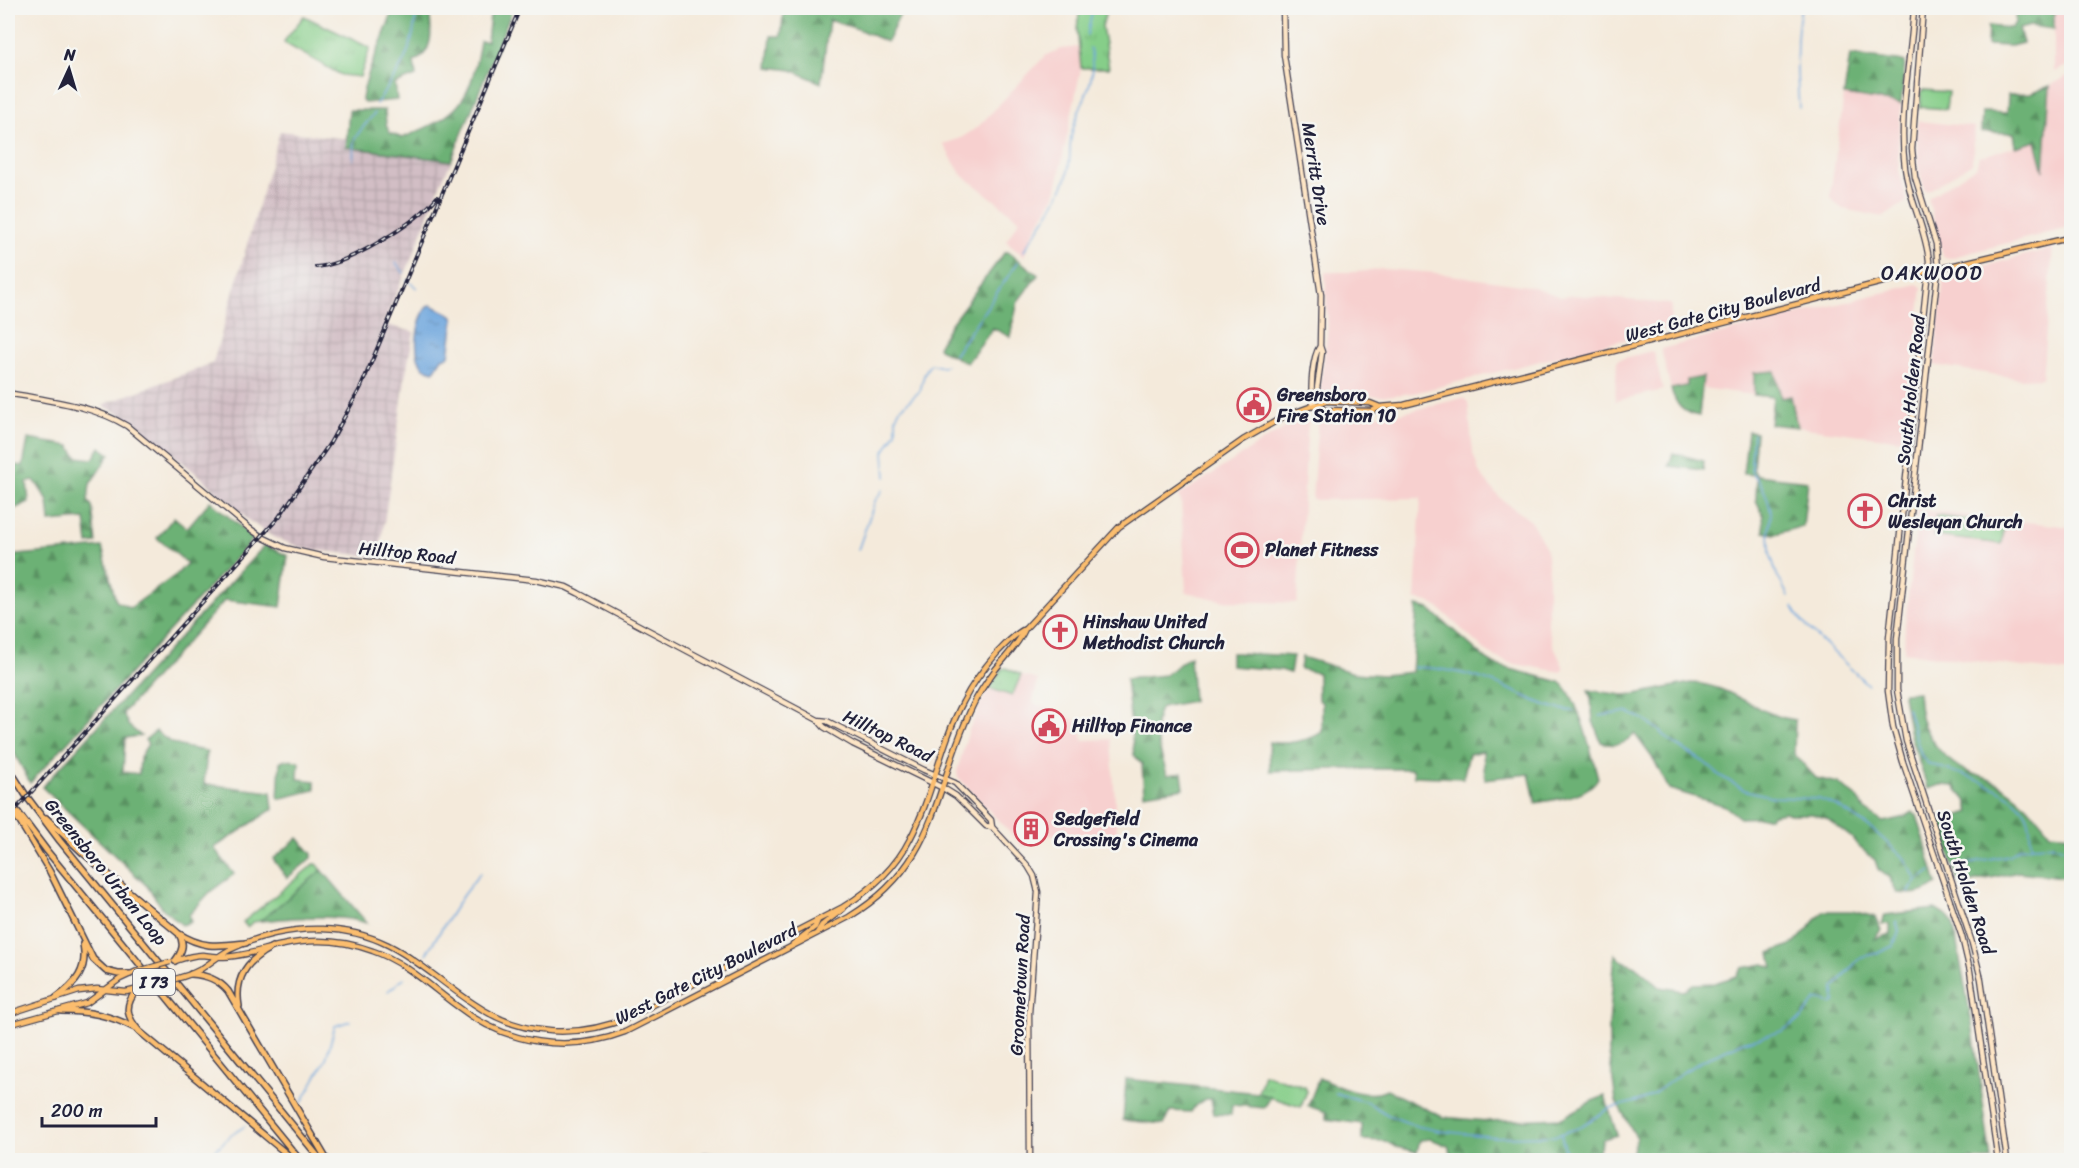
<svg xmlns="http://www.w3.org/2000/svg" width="2079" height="1168" viewBox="0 0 2079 1168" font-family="Sriracha,sans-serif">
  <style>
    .built { fill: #f7d0cf }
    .industrial { fill: url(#industrial-grid) }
    .grass { fill: url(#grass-tufts); stroke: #547862; stroke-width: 1.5 }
    .forest { fill: url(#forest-firs); stroke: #476a58; stroke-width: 1.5 }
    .water { fill: url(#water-ripples); stroke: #48648c; stroke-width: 1.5 }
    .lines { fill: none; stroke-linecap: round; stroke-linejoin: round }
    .stream { stroke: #6ea6dd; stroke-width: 1.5 }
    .secondary-casing { stroke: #424053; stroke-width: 7 }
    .primary-casing { stroke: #424053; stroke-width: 7 }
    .highway-casing { stroke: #424053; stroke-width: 8 }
    .secondary { stroke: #fde5c5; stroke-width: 4.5 }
    .primary { stroke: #fbbd6e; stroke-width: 4.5 }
    .highway { stroke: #fbbd6e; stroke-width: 5 }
    .rail-casing { stroke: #22223b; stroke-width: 4 }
    .rail { stroke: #f6f6f2; stroke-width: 1.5; stroke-dasharray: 4.5; stroke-linecap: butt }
    .primary-bridge-casing { stroke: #424053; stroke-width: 7; stroke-linecap: butt }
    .primary-bridge { stroke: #fbbd6e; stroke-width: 4.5 }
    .labels { text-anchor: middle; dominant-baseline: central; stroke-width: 5; stroke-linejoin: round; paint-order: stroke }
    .shield { fill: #f6f6f2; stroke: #626272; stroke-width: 1.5 }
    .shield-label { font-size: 16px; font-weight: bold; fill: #22223b }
    .street-label { font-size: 18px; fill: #22223b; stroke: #f6f6f2 }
    .poi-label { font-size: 18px; font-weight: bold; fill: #22223b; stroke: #f6f6f2; text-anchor: start }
    .neighbourhood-label { font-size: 20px; letter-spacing: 1.5px; fill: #22223b; stroke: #f6f6f2 }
  </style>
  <defs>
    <pattern id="industrial-grid" width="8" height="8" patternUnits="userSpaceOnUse" patternTransform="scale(1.5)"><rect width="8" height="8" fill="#d2bec5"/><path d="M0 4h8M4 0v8" fill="none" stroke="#b4a3aa"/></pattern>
    <pattern id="grass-tufts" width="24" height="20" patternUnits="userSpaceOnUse" patternTransform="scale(1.5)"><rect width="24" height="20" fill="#86ce89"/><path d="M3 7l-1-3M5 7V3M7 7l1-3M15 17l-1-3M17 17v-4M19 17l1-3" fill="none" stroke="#73b177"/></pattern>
    <pattern id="forest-firs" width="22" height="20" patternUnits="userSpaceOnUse" patternTransform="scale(1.5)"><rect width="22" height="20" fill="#6cb175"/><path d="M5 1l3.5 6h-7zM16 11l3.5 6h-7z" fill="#589061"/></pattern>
    <pattern id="water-ripples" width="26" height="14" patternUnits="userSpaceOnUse" patternTransform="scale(1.5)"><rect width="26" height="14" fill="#6ea6dd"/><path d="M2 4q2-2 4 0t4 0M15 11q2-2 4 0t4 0" fill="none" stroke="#5a87b4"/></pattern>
  </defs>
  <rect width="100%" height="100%" fill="#f6f6f2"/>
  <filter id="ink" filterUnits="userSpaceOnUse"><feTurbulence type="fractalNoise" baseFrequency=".0167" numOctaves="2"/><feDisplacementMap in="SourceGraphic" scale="12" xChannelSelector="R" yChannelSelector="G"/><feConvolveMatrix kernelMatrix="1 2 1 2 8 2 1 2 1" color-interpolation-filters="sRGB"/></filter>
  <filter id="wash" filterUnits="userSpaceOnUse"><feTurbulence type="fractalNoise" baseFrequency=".008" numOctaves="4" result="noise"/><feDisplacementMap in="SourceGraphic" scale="24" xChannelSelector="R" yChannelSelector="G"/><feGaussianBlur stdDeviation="1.35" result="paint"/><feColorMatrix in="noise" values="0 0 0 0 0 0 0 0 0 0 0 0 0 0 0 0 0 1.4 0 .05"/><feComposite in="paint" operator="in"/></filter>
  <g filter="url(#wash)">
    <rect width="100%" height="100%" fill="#f4eadb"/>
    <!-- built -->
    <path class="built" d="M2054,8H2071V64L2054,72Z
      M1079,47L1081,68L1055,195L1034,230L1024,256L1006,241L1020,220L961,174L943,144L961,138L978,127L1045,56L1061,49Z
      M2071,74V227L1949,258L1943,256L1928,198L1976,167L1979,157L2036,141L2044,168L2050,86Z
      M1844,95L1901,104L1898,155L1899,170L1907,201L1884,217L1843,209L1836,204L1831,197V189Z
      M1918,121L1975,127L1972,163L1928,191L1924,190L1919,168L1917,140Z
      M2053,248L2042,378L2023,379L1934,365L1944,277Z
      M1383,269L1437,273L1534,287L1561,297L1573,295L1671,304L1670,328L1414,393L1384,396L1323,395L1320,388L1328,327L1325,272H1357Z
      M1917,284L1922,287L1905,437L1902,440L1797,427L1791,397L1781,398L1754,373V395L1702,388L1703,378L1687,386L1671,389L1661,349Z
      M1651,351L1654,353L1663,390L1615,401L1617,360Z
      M1463,398L1468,402L1473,454L1480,474L1500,498L1531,521L1546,548L1548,566V627L1553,645L1564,668L1562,672L1510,663L1495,657L1484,650L1440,609L1429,602L1415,599L1421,498L1312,500L1318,419L1321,415H1394Z
      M1302,419H1307L1308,421L1297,603L1224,601L1186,592L1181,501L1178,496L1271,436Z
      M1918,510L2071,527V673L1904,652L1905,624Z
      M1021,675L1038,680L1033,703L1063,714L1079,722L1083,740L1111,739L1117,833L1061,834L1049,836L1023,847L958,777L957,771L969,730L984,696L989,688L1012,696Z"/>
    <!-- industrial -->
    <path class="industrial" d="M280,131L456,152L441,182L414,253L383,324L414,332L406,372L379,557L305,549L273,537L248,520L202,478L129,419L102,405L213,363Z"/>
    <!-- grass -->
    <path class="grass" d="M1080,8H1107L1102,26L1109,68H1081L1077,28Z
      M304,16L370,48L360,77L341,75L284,43L285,40Z
      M1924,90L1948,92L1946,109L1920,107L1921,93Z
      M1936,516L2005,524L2002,544L1934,536Z
      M1006,668L1021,675L1012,696L989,688L1002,669Z
      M314,864H317L322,870L260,921L253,922L247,927L243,922Z
      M1264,1074L1305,1087L1307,1091L1301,1107L1258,1093Z"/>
    <!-- forest -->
    <path class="forest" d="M393,8H429C431,27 436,51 414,62L416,76L395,84L397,100L365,103L362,100C366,68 385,40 393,8Z
      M491,8H513L451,161L346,147L349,110H385L386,125L390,133L402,138C461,114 470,103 480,41H487Z
      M784,8H903L887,42L858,29L829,20L821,83L792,70L768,67L771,36H781Z
      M2016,8H2054V29L2030,26L2019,29L2023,43L2011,46L1987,45L1988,26L2011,28L2015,23Z
      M1850,55L1905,62L1901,104L1844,95Z
      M2050,86L2044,171L2036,141L2016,147L2014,133L1981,132L1982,112L2007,113L2008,95L2030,94Z
      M1005,252H1008L1038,275L1018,301L1010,337L993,328L967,363L939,349L938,347L950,325Z
      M1775,371L1781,398L1791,396L1797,427L1770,424L1773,397L1754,395V373Z
      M1703,377L1699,416C1682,413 1676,405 1671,389L1687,386V380Z
      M1748,431L1756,432L1753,469L1757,475L1808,481L1803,526L1775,534L1764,532L1763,515L1756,500L1757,475L1743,474Z
      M28,439L70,446L77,457L93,459L100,447L110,454L90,484L88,501L92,506L96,543L88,544L85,519L50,522L48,501L35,481L27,482L29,502L14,509L8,515V464L23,466Z
      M1673,453L1704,461L1703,470L1669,466Z
      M210,501L254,538L30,783L8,741V607H13L8,556L102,547L116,601L130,608L177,574L187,563L157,538L174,517L187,528Z
      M265,545L288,556L281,607L225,600L123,713L128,725L141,736L125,738L123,772L139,774L140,757L148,744L145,740L156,731C173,747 185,748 207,751L204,784L271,792L273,809L214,848L234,874L210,892L189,915L191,922L182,925L163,909L147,886L42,787Z
      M1417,606L1429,609L1435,614L1487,660L1495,665L1560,682C1578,694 1592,756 1598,778C1588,797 1555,799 1536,803L1529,774L1485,779L1483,751L1469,754L1463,778L1414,776L1413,769H1338L1270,771L1269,742C1285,745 1309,741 1322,732V703L1318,699V673L1300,669L1302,657L1354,673L1383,675L1412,672Z
      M1231,653H1239L1293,656L1290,673L1281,670L1231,666Z
      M1190,656L1193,701L1161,707C1149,727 1162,754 1167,775L1182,773L1184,788L1144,794L1142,764L1134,755L1126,679L1165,675Z
      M1690,683C1733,684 1755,715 1795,720L1794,754L1816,778L1838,783L1858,798L1865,810L1883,822L1905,817L1913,812L1917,815L1937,884C1924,894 1914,895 1898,893L1889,878L1878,869L1875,860L1858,846L1852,838L1826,818L1812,814H1790L1785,812L1773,814L1769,817L1740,818L1725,806L1669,789L1654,760L1634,733C1628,745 1613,747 1601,742L1593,721L1591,699L1588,690L1623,695L1636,694Z
      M1918,692C1919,701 1919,711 1922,720C1928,740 1947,762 1966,771C1976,776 1987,777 1997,783C2019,796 2034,812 2050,833L2071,835V878L2019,872L1962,884L1958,882L1939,821L1970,812L1966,800L1954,786L1941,785L1928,789L1910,735L1903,695L1904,693Z
      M283,760L299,761L298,779L315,781V790L278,799L280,762Z
      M298,838L312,854V858L287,878L273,859Z
      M322,870L367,923C331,913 297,918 260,921Z
      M1935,909L1948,917L1953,923L1972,1023L1991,1160H1635L1633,1151L1636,1137L1616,1101L1609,1053V1025L1615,954L1621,960L1635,966L1660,987L1684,991L1693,984L1714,983L1737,976L1742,968L1764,964L1773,968L1770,953L1795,943L1824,911H1852L1875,917L1881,930L1874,939L1890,934V924H1882L1885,915Z
      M1319,1078C1338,1087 1367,1100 1387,1090L1443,1117L1487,1121L1562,1118L1592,1101L1605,1096L1617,1135L1603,1139L1599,1150V1160H1454L1448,1146L1431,1139L1420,1140L1417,1152L1396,1147L1385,1141L1362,1140V1124L1326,1119V1112L1308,1106Z
      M1126,1079L1258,1093L1271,1097L1264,1108L1232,1105L1231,1115L1214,1114L1211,1099H1205L1195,1106L1191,1112L1170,1111L1164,1124L1123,1120Z"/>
    <!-- water -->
    <path class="water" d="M431,305L452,315L454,319L449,356L442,358L434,371L424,368C411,353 417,322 427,306Z
      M705,1153L722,1156L728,1160H694L697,1156Z"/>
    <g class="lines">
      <!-- stream -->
      <path class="stream" d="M1087,35L1093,8
        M376,104C400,70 415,50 416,8
        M1799,108C1797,76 1794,40 1801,8
        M353,160C354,154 353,147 354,141C356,134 370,119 375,113
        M1024,251C1038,227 1056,206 1066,179C1072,164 1068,148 1072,133C1079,102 1099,83 1090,49
        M396,263L404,273
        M407,280L417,288
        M954,355L1018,262
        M1753,433L1751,466L1752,473L1760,482L1767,497L1771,512L1769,530L1770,553L1777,575L1788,596
        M886,477L884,452L896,432V417L899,410L920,391C923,382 923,371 931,364L943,367L946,365
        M858,550L875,501L883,490
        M1793,607L1800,619L1811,631L1868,685
        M1414,667C1445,668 1476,675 1504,687C1528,697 1548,710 1574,711
        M1907,708L1921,755L1927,763C1954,772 2018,789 2028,818C2031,827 2029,836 2032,846
        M1599,716L1626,712L1641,718L1660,731L1670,741L1704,762L1719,775L1744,790L1774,797L1819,799L1837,806L1872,829L1905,859L1917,881
        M1954,866L2010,855L2020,848L2032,846L2051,845L2072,849
        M1908,893L1917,881L1931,871
        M426,954L463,895L480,873
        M388,991L404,978
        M1335,1093L1367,1102L1388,1115L1416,1126L1440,1131L1496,1137L1554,1136L1578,1128L1610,1108L1639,1101L1652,1095L1683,1072L1713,1055L1743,1042L1782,1031L1802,1018L1816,1000H1824L1830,1004L1835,1002L1834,988L1857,961L1861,957L1878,953L1893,946L1899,932L1896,921
        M301,1104L326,1059L335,1026L350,1021
        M1561,1135L1568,1160
        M205,1160L230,1136L245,1126"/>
    </g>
  </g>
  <g filter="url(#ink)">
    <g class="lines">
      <defs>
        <path id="secondary" d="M1283,8L1284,55L1321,295L1320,346L1322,352L1316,396L1313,406
          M1914,8C1911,60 1898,115 1905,168C1909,200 1926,229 1929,261L1889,638L1888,691L1893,727L1903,762L1962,937L1970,971L1998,1160
          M1923,8L1912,149L1915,177L1936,244L1938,269L1897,639V690L1906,741L1972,943L1981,979L2007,1160
          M8,393C49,401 90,404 127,426L249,528L262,537L285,548L324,557L536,580L566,587L578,593L818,720L824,727L853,744L943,788L956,796L986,826L992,827
          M1313,404C1310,390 1312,357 1320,346
          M818,720L827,721L924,770L955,783L991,820L992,827L1028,866L1034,876L1038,892L1029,1013L1030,1160"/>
        <path id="primary" d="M1313,406L1325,410L1372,411L1380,407L1404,405L1879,283L2072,237
          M817,933L822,925L843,909
          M793,944L815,927L818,920
          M175,961C184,958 193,955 202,955C213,956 223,958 234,956C251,954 267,948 283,945C314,938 344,940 373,951C405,962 430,986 457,1006C506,1044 567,1054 625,1032L849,917C940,862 932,790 973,705C979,692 987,681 995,670C1006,656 1018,645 1025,629
          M182,977C204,971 211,960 229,950C257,936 291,928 322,929C392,931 421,969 474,1004C522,1037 577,1039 630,1017L843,907C871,890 895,869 910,839C933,796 940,745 963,702C972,684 984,668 997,653C1006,644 1013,635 1025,629L1119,527L1243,440L1285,416L1326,401L1370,403L1380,407
          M8,1014L79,991L97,989L126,992L147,987
          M8,1025L87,1003L120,979L135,972"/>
        <path id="highway" d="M8,767L27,797L60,841L321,1160
          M8,799L47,851L300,1160
          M12,809L50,872L93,959L106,971L118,974H130
          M46,818L83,853L178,933C203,949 218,946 246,943
          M175,961C182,952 185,944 179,934
          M191,974C206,975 218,979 228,991L327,1160
          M137,990C124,1005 126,1016 139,1031L294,1160
          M56,998C76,984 88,970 83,944
          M239,1006C234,978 247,960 272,947
          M61,1011C88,1011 110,1015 135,1028"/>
      </defs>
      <!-- secondary casing -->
      <use href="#secondary" class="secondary-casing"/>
      <!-- primary casing -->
      <use href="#primary" class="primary-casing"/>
      <!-- highway casing -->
      <use href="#highway" class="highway-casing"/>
      <!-- secondary -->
      <use href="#secondary" class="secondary"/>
      <!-- primary -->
      <use href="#primary" class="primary"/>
      <!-- highway -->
      <use href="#highway" class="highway"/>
      <defs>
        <path id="rail" d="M316,267C348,265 417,223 437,197
          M8,818L279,517L330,443L361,387L520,8"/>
      </defs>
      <!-- rail casing -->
      <use href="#rail" class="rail-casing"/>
      <!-- rail -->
      <use href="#rail" class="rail"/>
      <defs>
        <path id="primary-bridge" d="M135,972L170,962
          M147,987L182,977"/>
      </defs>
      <!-- primary-bridge casing -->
      <use href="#primary-bridge" class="primary-bridge-casing"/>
      <!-- primary-bridge -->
      <use href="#primary-bridge" class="primary-bridge"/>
    </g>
  </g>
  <!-- icons -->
  <defs>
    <symbol id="civic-ring" viewBox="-11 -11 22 22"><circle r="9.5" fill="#f6f6f2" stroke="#d1495b" stroke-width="1.5"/><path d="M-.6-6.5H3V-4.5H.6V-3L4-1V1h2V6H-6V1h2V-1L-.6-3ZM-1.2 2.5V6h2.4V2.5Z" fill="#d1495b"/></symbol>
    <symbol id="church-ring" viewBox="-11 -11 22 22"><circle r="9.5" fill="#f6f6f2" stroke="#d1495b" stroke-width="1.5"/><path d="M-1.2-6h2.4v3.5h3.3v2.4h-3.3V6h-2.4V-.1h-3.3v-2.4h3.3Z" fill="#d1495b"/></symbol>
    <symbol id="stadium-ring" viewBox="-11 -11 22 22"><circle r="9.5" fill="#f6f6f2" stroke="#d1495b" stroke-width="1.5"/><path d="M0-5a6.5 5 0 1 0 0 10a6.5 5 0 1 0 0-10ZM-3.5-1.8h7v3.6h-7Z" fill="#d1495b"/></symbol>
    <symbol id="building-ring" viewBox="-11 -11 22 22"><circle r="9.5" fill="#f6f6f2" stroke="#d1495b" stroke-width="1.5"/><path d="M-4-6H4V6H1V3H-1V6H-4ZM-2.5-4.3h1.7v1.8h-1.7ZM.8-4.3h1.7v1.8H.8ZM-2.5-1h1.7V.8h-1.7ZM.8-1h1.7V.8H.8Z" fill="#d1495b"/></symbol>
  </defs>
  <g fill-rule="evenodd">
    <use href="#civic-ring" x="1235" y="386" width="38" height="38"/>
    <use href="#church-ring" x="1846" y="492" width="38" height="38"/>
    <use href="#stadium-ring" x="1223" y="531" width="38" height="38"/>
    <use href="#church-ring" x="1041" y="613" width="38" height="38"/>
    <use href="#civic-ring" x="1030" y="707" width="38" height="38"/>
    <use href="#building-ring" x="1012" y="810" width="38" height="38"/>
  </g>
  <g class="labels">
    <!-- shield labels -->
    <rect class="shield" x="133" y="969" width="42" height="26" rx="4.5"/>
    <g class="shield-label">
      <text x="154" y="982">I 73</text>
    </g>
    <!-- street labels -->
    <g class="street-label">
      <text transform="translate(1316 174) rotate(81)">Merritt Drive</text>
      <text transform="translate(1723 310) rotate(-15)">West Gate City Boulevard</text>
      <text transform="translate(1911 390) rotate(-84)">South Holden Road</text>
      <text transform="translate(407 553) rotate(6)">Hilltop Road</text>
      <text transform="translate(888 736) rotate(26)">Hilltop Road</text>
      <text transform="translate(106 872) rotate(51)">Greensboro Urban Loop</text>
      <text transform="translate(1966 882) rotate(72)">South Holden Road</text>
      <text transform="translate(706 974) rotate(-27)">West Gate City Boulevard</text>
      <text transform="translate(1020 985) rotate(-87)">Groometown Road</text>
    </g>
    <!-- poi labels -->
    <g class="poi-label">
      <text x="1277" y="395">Greensboro<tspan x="1277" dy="21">Fire Station 10</tspan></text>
      <text x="1888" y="501">Christ<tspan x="1888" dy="21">Wesleyan Church</tspan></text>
      <text x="1265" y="550">Planet Fitness</text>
      <text x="1083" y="622">Hinshaw United<tspan x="1083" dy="21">Methodist Church</tspan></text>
      <text x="1072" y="726">Hilltop Finance</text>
      <text x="1054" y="819">Sedgefield<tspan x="1054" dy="21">Crossing's Cinema</tspan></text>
    </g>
    <!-- neighbourhood labels -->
    <g class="neighbourhood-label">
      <text x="1932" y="273">OAKWOOD</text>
    </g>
  </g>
  <!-- margin -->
  <rect width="2079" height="1168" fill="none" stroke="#f6f6f2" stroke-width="30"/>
  <!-- north arrow -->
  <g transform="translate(69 69) rotate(4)" stroke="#f6f6f2" stroke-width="4.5" paint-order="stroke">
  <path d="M0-4.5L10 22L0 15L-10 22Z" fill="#22223b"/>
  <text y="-9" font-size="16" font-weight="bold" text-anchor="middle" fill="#22223b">N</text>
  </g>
  <!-- scale -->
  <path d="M42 1117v9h114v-9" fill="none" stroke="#22223b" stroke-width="3"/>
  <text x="51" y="1117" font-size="18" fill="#22223b" stroke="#f6f6f2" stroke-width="4.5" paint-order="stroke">200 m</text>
</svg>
